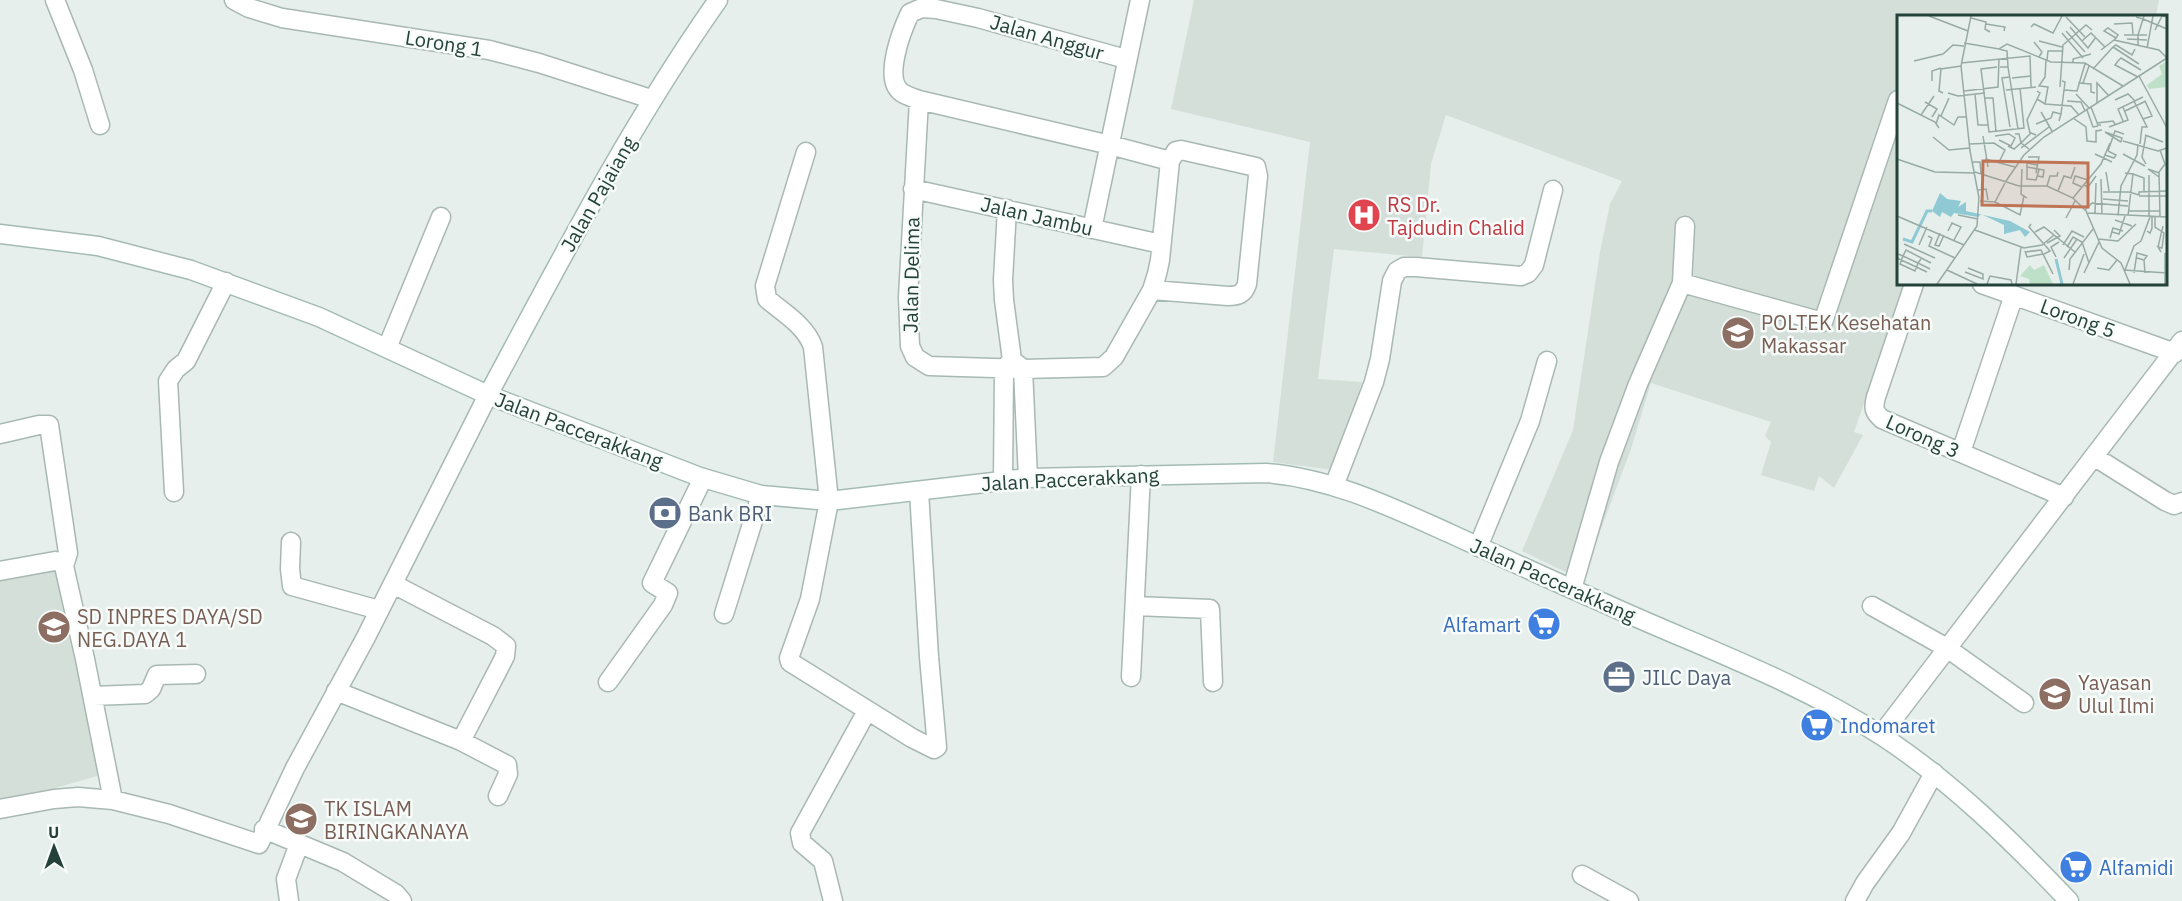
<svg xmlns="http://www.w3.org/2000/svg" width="2182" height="901" viewBox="0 0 2182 901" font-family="'IBM Plex Sans',sans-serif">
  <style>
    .built { fill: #d4dfda }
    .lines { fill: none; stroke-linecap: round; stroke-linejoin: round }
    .street-casing { stroke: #a8b8b2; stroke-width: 21 }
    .secondary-casing { stroke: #a4bbb3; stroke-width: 21 }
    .street { stroke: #fff; stroke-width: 18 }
    .secondary { stroke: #fff; stroke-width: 18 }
    .labels { text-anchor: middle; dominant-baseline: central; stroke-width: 5; stroke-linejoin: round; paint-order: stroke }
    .street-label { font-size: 20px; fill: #24423a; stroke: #f7fbf9 }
    .health-label { font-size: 20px; fill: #be3a42; stroke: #f7fbf9; text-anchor: start }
    .education-label { font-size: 20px; fill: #785e54; stroke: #f7fbf9; text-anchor: start }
    .service-label { font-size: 20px; fill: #4e5e75; stroke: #f7fbf9; text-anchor: start }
    .shop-label { font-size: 20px; fill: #366cbe; stroke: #f7fbf9; text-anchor: start }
    .inset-river { fill: none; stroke: #8ec9d4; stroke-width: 3 }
    .inset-road { fill: none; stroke: #98aaa4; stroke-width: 1.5 }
    .view { fill: #c07456; fill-opacity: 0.15; stroke: #c07456; stroke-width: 3 }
    .inset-edge { fill: none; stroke: #24423a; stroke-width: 3 }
  </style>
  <rect width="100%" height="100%" fill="#e6efeb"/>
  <!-- built -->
  <path class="built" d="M1194,0H2159L2156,16H1898V284H1905L1854,432L1863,435L1834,488L1819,476L1814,491L1761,475L1771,442L1765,436L1771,422L1651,383L1631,449L1582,580L1522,551L1573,430L1600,252L1610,204L1622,181L1446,115L1431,164L1422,257L1334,249L1318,379L1362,382L1333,470L1273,462L1310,142L1171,109Z
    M58,555L104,774L0,804V569Z"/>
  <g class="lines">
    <defs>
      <path id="street" d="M55,0L83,70L100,125
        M234,0L249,8L282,18L489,50L539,63L651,99
        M1126,59L978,18L936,9L922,8L910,13C902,30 883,78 901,92C906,96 914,98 919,100L1110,145L1170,161L1176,151L1181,150L1256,167L1258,176L1247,284C1244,294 1238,296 1228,296L1152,290
        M919,100L908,297L910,346L915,357L929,366L1023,369L1103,367L1114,357L1152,290L1157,274L1160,260L1170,161
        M806,152L765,286L767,299C784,313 806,326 813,347L829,501L810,599L789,658L790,662L912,738L934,749L937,747L929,657L919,491
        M913,189L1161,244
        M1007,209L1003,280L1004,300L1012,360
        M1092,229L1140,0
        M1682,283L1685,226
        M1914,284L1876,397C1873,408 1874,412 1882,419L2064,497
        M1982,284L2175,353
        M387,348L441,217
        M0,434L39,425H49L68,553L64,566
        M1961,452L2014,295
        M2095,457L2165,501L2174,505L2182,502
        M1003,480L1004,369L1012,360L1023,369L1028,478
        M1334,486L1374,382L1380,359L1392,281L1397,271L1404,267H1416L1521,276L1528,273L1534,265L1553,190
        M174,492L168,381L176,369L186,361L226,282
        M291,542L290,569L292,586L379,610
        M1478,547L1530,421L1547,361
        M0,571L55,561L60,562L64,566L85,659L113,800
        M393,584L493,636L506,646L505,656L500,666L461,741
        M1572,589L1609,462L1638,384L1682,283L1823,322L1898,100
        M1135,606L1210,609L1213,682
        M1872,606L1947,648L2024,703
        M724,614L761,495
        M1131,677L1141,475
        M608,682L663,605L668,593L652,583L703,478
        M336,691L461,741L507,765L508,774L498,796
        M93,696L145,694L151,689L157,675L196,674
        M1881,735L2182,341
        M0,809L54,799L78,797L113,800L169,814L259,844L295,768L366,637L488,395
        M264,829L343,862L396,894L402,901
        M1582,875L1629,901
        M289,901L286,879L299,844
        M833,901L823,861L802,843L800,833L867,711
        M1855,901L1865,883L1901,833L1934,773"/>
      <path id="secondary" d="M0,234L98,246L191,270L319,317L488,395L700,477L761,495L829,501L1028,478L1266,473C1331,478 1391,507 1449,533C1501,557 1553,581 1606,604C1698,646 1796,680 1882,736C1951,781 2012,841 2069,901
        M488,395C560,261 630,125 718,0"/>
    </defs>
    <!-- street casing -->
    <use href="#street" class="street-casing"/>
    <!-- secondary casing -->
    <use href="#secondary" class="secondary-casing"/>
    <!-- street -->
    <use href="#street" class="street"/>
    <!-- secondary -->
    <use href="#secondary" class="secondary"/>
  </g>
  <!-- icons -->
  <defs>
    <symbol id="hospital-disc" viewBox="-11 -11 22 22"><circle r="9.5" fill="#e0444e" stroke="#f7fbf9"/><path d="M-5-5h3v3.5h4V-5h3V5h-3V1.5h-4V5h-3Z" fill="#fff"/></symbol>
    <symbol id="university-disc" viewBox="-11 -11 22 22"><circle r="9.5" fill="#8d6e63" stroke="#f7fbf9"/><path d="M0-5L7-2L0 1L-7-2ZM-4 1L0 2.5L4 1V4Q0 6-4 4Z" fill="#fff"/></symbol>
    <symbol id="bank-disc" viewBox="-11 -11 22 22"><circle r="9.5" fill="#5c6f8a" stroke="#f7fbf9"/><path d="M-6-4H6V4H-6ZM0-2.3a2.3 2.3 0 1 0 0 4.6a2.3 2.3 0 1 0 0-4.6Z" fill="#fff"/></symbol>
    <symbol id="supermarket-disc" viewBox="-11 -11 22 22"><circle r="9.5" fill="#3f7fe0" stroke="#f7fbf9"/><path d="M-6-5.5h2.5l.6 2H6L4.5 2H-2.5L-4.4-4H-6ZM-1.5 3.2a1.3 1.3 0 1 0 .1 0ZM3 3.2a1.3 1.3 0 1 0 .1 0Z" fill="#fff"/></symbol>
    <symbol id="school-disc" viewBox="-11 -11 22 22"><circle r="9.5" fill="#8d6e63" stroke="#f7fbf9"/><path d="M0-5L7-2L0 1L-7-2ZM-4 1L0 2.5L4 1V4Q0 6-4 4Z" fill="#fff"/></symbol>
    <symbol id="office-disc" viewBox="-11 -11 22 22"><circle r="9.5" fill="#5c6f8a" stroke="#f7fbf9"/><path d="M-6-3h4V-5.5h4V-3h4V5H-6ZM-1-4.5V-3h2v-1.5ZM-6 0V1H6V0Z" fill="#fff"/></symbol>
  </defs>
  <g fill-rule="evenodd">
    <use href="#hospital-disc" x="1345" y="196" width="38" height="38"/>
    <use href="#university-disc" x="1719" y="314" width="38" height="38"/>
    <use href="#bank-disc" x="646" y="494" width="38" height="38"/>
    <use href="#supermarket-disc" x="1525" y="605" width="38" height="38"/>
    <use href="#school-disc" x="35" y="608" width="38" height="38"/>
    <use href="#office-disc" x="1600" y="658" width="38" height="38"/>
    <use href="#school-disc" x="2036" y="675" width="38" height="38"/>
    <use href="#supermarket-disc" x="1798" y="706" width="38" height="38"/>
    <use href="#school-disc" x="282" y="800" width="38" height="38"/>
    <use href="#supermarket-disc" x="2057" y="848" width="38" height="38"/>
  </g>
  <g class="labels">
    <!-- street labels -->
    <g class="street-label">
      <text transform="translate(1047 37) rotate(16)">Jalan Anggur</text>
      <text transform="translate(444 43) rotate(9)">Lorong 1</text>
      <text transform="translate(598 194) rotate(-60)">Jalan Pajaiang</text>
      <text transform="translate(1037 216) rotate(13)">Jalan Jambu</text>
      <text transform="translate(911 275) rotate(-89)">Jalan Delima</text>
      <text transform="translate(2078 318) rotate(20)">Lorong 5</text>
      <text transform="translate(579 430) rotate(21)">Jalan Paccerakkang</text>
      <text transform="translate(1923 436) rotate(24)">Lorong 3</text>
      <text transform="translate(1070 479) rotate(-3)">Jalan Paccerakkang</text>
      <text transform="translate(1553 580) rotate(24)">Jalan Paccerakkang</text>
    </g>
    <!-- health labels -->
    <g class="health-label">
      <text x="1387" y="204">RS Dr.<tspan x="1387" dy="23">Tajdudin Chalid</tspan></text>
    </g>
    <!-- education labels -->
    <g class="education-label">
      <text x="1761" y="322">POLTEK Kesehatan<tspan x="1761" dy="23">Makassar</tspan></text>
      <text x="77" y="616">SD INPRES DAYA/SD<tspan x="77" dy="23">NEG.DAYA 1</tspan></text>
      <text x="2078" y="682">Yayasan<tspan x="2078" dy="23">Ulul Ilmi</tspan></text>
      <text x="324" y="808">TK ISLAM<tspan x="324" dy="23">BIRINGKANAYA</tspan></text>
    </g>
    <!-- service labels -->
    <g class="service-label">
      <text x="688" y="513">Bank BRI</text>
      <text x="1642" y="677">JILC Daya</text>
    </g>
    <!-- shop labels -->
    <g class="shop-label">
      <text x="1521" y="624" text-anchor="end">Alfamart</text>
      <text x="1840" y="725">Indomaret</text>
      <text x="2099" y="867">Alfamidi</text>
    </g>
  </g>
  <!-- overview -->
  <g transform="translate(1897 15)">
    <rect width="270" height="270" fill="#e6efeb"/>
    <path d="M270,46V72L252,74L250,70L265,59L262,51ZM133,250L137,255L147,250L156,269H133L132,264L123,261Z" fill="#bfe0c8"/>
    <path d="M43,178L50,184L64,186L61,192L69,187V196L113,206L133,217L128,222L123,215L107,219V210L84,199L81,202L57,198L54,202L45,197L43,202L35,196Z" fill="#8ec9d4"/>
    <path class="inset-river" d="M6,224L15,227L30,196H35M159,244L165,269"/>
    <path class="inset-road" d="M32,1L71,16M74,1L64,51L73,136L82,183M247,1L246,4L270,14M169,2L188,22M239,2L246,4L241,20H250M74,3L89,7L88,14L93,17M89,9L108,12L107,16M217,9L235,8L236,19M134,12L137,9L156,18L165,1M173,12L191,33L199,22M258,15L265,1L270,2M169,16L188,37M165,18L186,43M227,20H241V30M230,24L250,25M217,25L262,35L270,43M142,26L165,32M185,26L194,18L208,32M137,27L145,37L142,42M67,28L102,34L110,29L154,47L188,48L226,71M216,32L242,49M216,32L219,30L235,40L238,34M250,33L256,1M102,34L110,36L111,52H103M204,35L217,25L219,23L221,20L211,13L207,16L219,23M150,45L151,36H165M17,46L46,39L56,30L67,31M221,46L218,50L241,62M221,46L224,43L244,55M64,48L133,41L134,72M176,48V44L194,39M100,52L84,54L92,117L127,113L123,73M111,52L121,114M196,54L216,32M242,61L270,113M112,62L105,63L113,112M115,63L134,61M35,66V56L44,53M181,68L194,69V77L198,78M186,68L192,51M163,72L166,30L189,10L195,15M109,75L139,72M167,75L180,76L188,49M67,76L101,72L102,44M46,78L42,76L44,54L64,51M51,78L61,81L88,78M78,79L81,110H91M179,79L192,93M88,83H96L99,117M140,84L148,89L174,91L182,100M218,85L231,79L238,86M170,86L184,87L188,96M237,86L250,112H245L243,129M28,87L40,94L35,102M0,88L38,107L42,113M200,88V68L212,81M148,89L151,72L142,71L148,62L149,45M194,92L201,110H204M190,95L196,112L201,111M228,96L249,86M144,97L155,116M164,99L168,67L165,66M24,100L37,81M44,101L52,83M176,103L189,112L190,126L199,127V116L205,115M246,104L255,101L248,86M226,106L221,94L246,82M200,108L216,106L218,109M39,109L42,100L57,110L61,102H69M139,109L154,103L156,97L164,99L162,106M212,112L231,105L226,92M208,117L225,123L224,127M208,117L224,127M133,118L130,105L143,78L140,76M118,119H122L124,128L134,118L139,120M248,120L266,127M249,120L245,142L249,149M86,121L91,152M98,121L112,119L118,123L114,131L102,125M36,122L52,135L73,133M226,126L261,136L270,133M72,129L97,128L108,135L103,145M111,131L117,134L124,128L132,134M124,133L152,112M211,136L218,116L227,119M198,139L215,147M226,139L248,151M208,140L217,143L219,140L211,136M131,142H142L139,158M0,144L38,157L78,158M88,144L118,152M76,147H83L84,158M140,150L130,148V164L139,165L142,155M130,152L147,155L146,162L141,161M125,154L124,179L130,183M78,157L122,171H150L176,183L189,196L205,233L224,248L233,269M209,157L212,176M228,158L236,159L231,201M236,159L247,163V176M262,162L251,154L262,158M204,164L205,199M109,166L127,140L147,122L270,43M187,170L191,172L199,161M150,171L153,161H160L161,157M185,172L176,168L178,161L191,165M81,175L89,174L91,185M161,176L167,161L174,163L178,152M206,177H232M232,177L242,180V177L270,176M242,181H270M176,183L204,149L213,128M206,184L231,186M83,186L98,187L109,166M98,187L123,200L127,181M188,195L195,188L231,191M231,196H263M190,198L270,202M198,198L199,168M61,200L81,204M0,201L67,230M221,201L224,171L240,140L241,129M252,202V160M258,202V212L267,218L265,233L261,232L264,237M263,202L262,157L268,149L263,135M169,203L178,186M218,205L235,211M134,209L132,212L153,236L147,239M78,215L127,233L145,230L157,220M51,216L55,208L64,212L57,225M250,216L253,218L255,213V202M138,217L147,212L178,237M215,217L222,219L228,201M43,218L38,230L42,231L47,220M31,221L35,223L32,231L58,243M213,223L216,213L226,216M201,224L221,226L239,209M244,226L253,202M150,228L163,221L157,215M7,229L38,243M22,230L30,212M166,230L175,216L187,222M170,232L176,222L185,227L192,248M261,232L266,211M128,236L130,242L146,239M128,237L144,235L156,259M1,239L6,241L9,235L34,248M159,242L154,232L162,227M0,243L30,257M167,243L180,224M240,243L247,245L248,258M24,244L21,248L18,256L3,249L6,241L21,248L33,254M200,253L212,255L220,245M50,255L80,269M172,255L173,244L196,214M227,255L270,258M228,255L237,231L244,226M68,257L86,264V259L71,253M187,258L202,227M237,258L240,238L250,241L247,245M40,269L80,211L82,181M90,269L93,261L114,265L115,269M119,269L124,232M176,269L187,239M268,269V238"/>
    <path class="view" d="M86,146L191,148V192L85,190Z"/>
    <rect width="270" height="270" class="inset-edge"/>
  </g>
  <!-- north arrow -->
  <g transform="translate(54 847) rotate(359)" stroke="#f7fbf9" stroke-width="4.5" paint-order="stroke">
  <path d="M0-4.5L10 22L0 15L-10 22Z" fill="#24423a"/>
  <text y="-9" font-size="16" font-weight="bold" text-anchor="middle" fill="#24423a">U</text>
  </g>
</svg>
